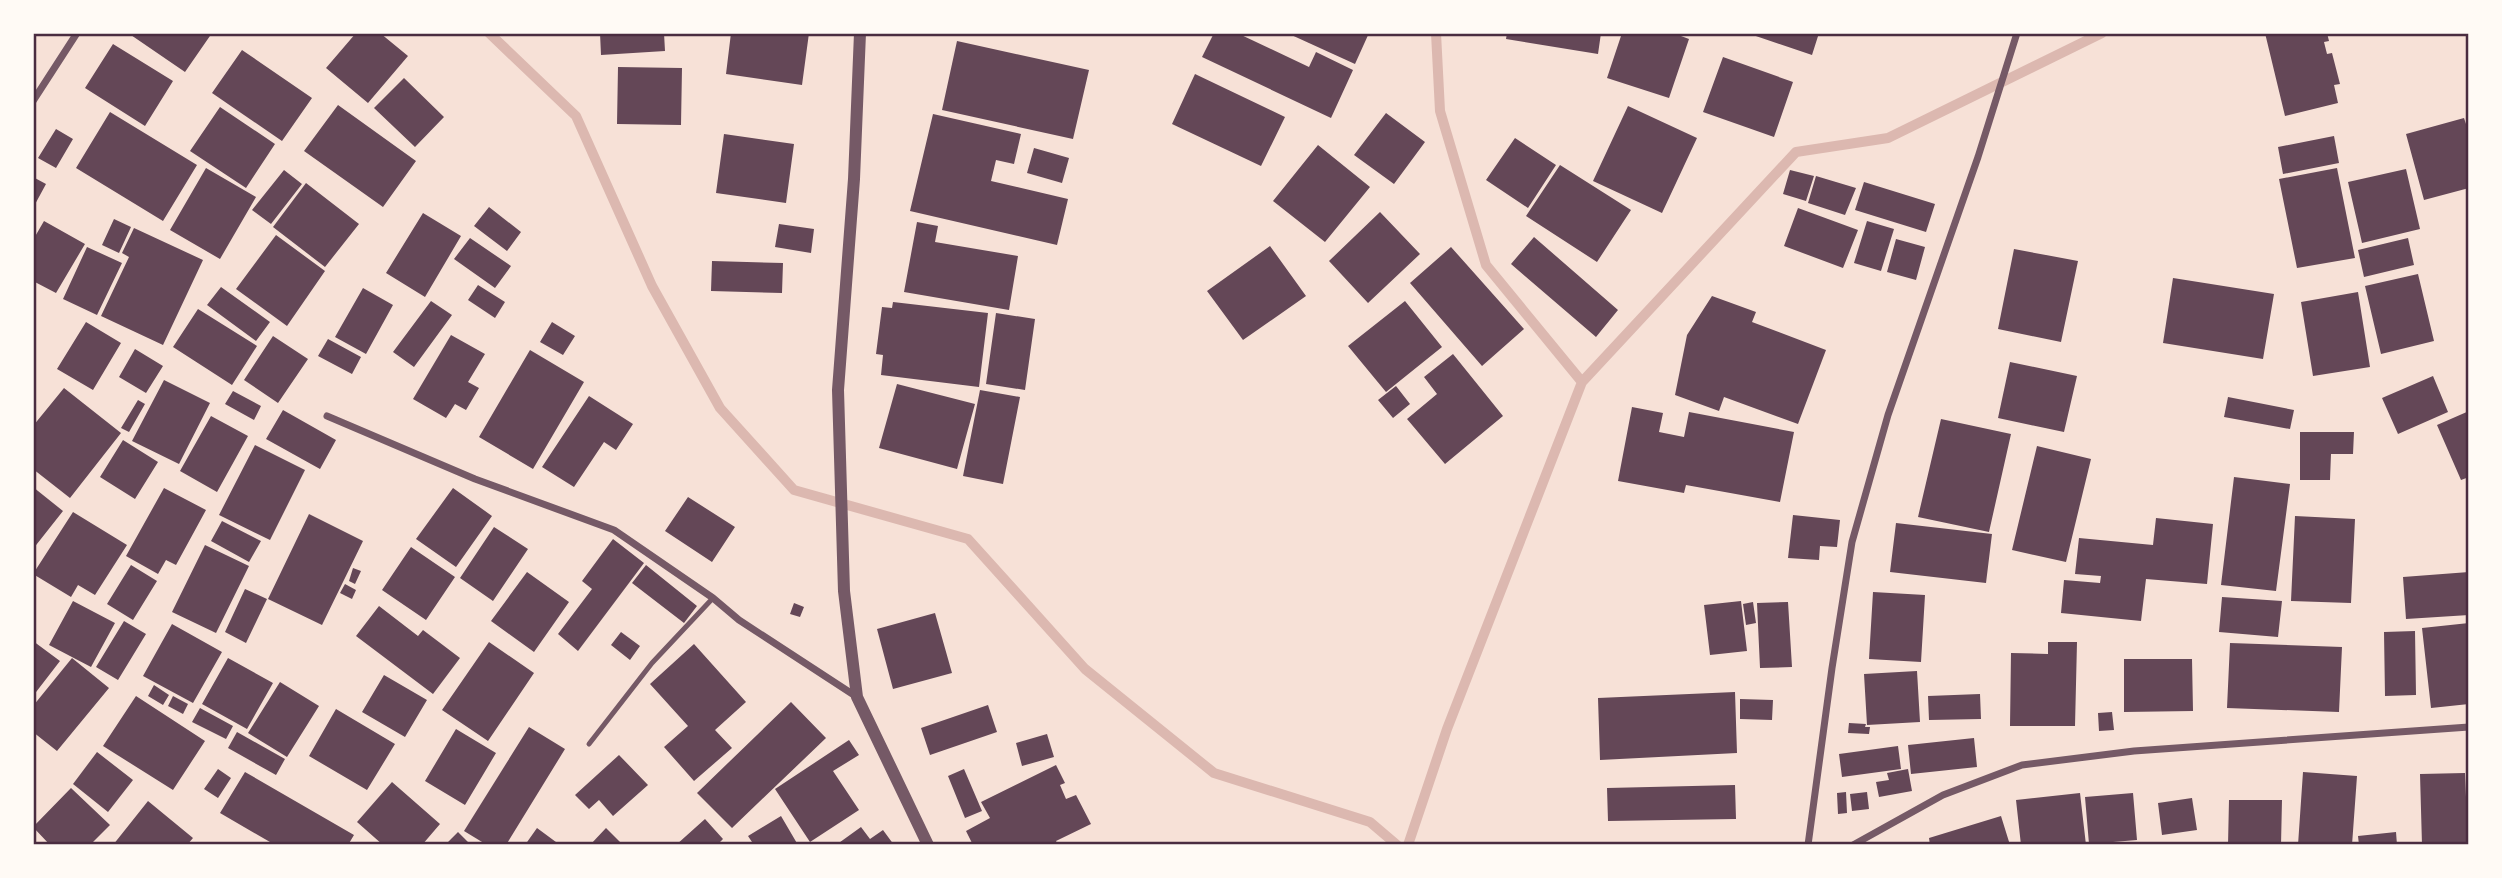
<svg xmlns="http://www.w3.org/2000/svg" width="2502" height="878" viewBox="0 0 2502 878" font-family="Figtree,sans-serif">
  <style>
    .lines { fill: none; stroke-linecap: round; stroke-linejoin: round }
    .stream { stroke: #dcb8b0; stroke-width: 10 }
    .building { fill: #644757 }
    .service { stroke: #755966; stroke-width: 5 }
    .minor { stroke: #755966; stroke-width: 7 }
    .tertiary { stroke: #755966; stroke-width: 12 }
    .neatline { fill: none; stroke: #4a2c40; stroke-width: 2.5 }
  </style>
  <rect width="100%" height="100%" fill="#f7e1d7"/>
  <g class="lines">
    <!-- stream -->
    <path class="stream" d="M489,33L576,116L652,286L720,408L794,490L968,539L1085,669L1214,773L1370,822L1397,845
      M1436,33L1440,111L1486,265L1582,382
      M1408,845L1447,729L1582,382L1796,152L1888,138L2102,33"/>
  </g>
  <!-- building -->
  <path class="building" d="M128,33H212L185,72Z
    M356,33H380L408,56L368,103L326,68Z
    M600,33H664L665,51L601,55Z
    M731,33H809L802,85L726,74Z
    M1214,33H1237L1309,67L1316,52L1353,70L1331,118L1202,57Z
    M1287,33H1369L1355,64Z
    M1507,33H1601L1598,54L1506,39Z
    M1622,33H1673L1689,39L1669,98L1607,78Z
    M1747,33H1819L1812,55Z
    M2265,33H2327L2329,41L2324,42L2327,54L2332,53L2340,84L2334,85L2338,103L2285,116Z
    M957,41L1089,70L1073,139L942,110Z
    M113,44L173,81L145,126L85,88Z
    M242,50L312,98L282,141L212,93Z
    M1723,57L1793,82L1774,137L1703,112Z
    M618,67L682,68L681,125L617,124Z
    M1195,74L1285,117L1261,166L1172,124Z
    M404,78L444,117L415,147L374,108Z
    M338,105L416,161L383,207L304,151Z
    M1628,106L1697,138L1662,213L1593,181Z
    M220,107L275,144L246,188L190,151Z
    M110,112L197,165L163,221L76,168Z
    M1386,113L1425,142L1394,184L1354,155Z
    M933,114L1021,134L1014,164L996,160L991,181L1068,199L1057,245L910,211Z
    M2464,118L2469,133V188L2424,200L2406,134Z
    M56,129L73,139L56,168L38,158Z
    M724,134L794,144L786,203L716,193Z
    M2334,136L2339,163L2283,174L2278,147Z
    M1515,138L1556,165L1528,208L1486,180Z
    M1318,145L1370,187L1325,242L1273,201Z
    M1034,148L1069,158L1062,183L1027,173Z
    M1560,165L1631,210L1597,262L1526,216Z
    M206,168L256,197L220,259L170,230Z
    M2337,168L2355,258L2297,268L2279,179Z
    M2406,169L2420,229L2362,243L2348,182Z
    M284,170L302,184L271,224L252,210Z
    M1790,170L1814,176L1806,201L1783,194Z
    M1816,176L1856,188L1845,215L1808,203Z
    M33,177L46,184L33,208Z
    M1864,182L1935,204L1926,232L1855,210Z
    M306,183L359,224L325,267L273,227Z
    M489,207L521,232L507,251L474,226Z
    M1798,208L1858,230L1843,268L1784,246Z
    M1380,212L1420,254L1368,303L1329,261Z
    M423,213L461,236L425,297L386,273Z
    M114,219L131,227L119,253L102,245Z
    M44,221L85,244L56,293L33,281V240Z
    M1867,221L1894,229L1881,271L1854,263Z
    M917,222L938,226L935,242L1018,256L1009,310L904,292Z
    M779,224L814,229L811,253L775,247Z
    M134,228L203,260L163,345L101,316L129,257L122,253Z
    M276,235L325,271L287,326L236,289Z
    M1534,237L1618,310L1596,337L1511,264Z
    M470,238L511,266L495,288L454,259Z
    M2408,238L2414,265L2364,277L2358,250Z
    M1896,239L1925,247L1916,280L1887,272Z
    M1270,246L1306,296L1243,340L1207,291Z
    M87,247L122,263L97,315L63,299Z
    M1451,247L1524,329L1482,366L1410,283Z
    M2014,249L2078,261L2061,342L1998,329Z
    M712,261L783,263L782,293L711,291Z
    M2418,274L2434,341L2381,354L2365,286Z
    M2173,278L2274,294L2263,359L2163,343Z
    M478,285L505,302L495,318L468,300Z
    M221,287L270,322L256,341L207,305Z
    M363,288L393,305L366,354L335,337Z
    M2358,292L2370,367L2313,376L2301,302Z
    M1712,296L1756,312L1752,322L1826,350L1798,424L1724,397L1719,411L1675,395L1687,335Z
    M431,301L452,315L414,367L393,352Z
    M1405,301L1442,347L1386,392L1348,346Z
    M893,302L988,313L979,387L881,375L883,355L876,354L882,307L892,308Z
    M198,309L257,346L232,385L173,347Z
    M996,313L1035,319L1025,390L986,384Z
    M86,322L121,343L93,390L57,369Z
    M552,322L575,336L563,355L540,342Z
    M451,335L485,354L468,382L479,388L466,410L455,404L446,418L413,399Z
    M273,336L308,359L278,403L244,380Z
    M328,339L361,357L352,374L318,356Z
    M135,349L163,366L146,393L119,377Z
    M530,350L584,382L533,469L479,437Z
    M1453,354L1503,416L1445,464L1407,419L1437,394L1424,377Z
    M2010,362L2077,376L2064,432L1998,418Z
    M2433,376L2448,412L2398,434L2382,398Z
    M164,380L210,403L179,464L132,441Z
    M897,384L975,404L957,469L879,448Z
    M1396,386L1410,404L1393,418L1378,400Z
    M64,388L121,433L70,498L33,469V426Z
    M980,390L1020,397L1003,484L963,476Z
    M233,391L261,406L254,420L225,404Z
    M589,396L633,424L616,450L604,442L574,487L542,467Z
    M2228,397L2294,410L2290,429L2224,417Z
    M138,400L145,404L129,432L121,428Z
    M1632,407L1663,413L1659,432L1684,437L1689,412L1794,432L1780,502L1686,485L1684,493L1618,481Z
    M283,410L336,440L320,469L266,439Z
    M2469,411V477L2461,480L2437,425Z
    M211,416L248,436L217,492L180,471Z
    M1941,419L2011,434L1989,532L1918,517Z
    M2300,432H2354L2353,454H2331L2330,480H2300Z
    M123,440L158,462L135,499L100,477Z
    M255,445L305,470L270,540L219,515Z
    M2037,446L2091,459L2066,562L2012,550Z
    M2234,477L2290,484L2276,591L2221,585Z
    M33,487L63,511L33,549Z
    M164,488L206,510L176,565L166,560L158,574L126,556Z
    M453,488L492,516L456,567L416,539Z
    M688,497L735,527L712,562L665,531Z
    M73,512L127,545L95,595L78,585L71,597L33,574Z
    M309,514L363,541L322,625L268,599Z
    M1793,515L1840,520L1837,547L1820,546L1819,560L1788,558Z
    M2295,516L2355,519L2351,603L2291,601Z
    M2156,518L2213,524L2207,584L2146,579L2141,621L2061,613L2064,580L2100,583L2101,576L2075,574L2079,538L2153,545Z
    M222,521L261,541L249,562L211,541Z
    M1896,523L1992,534L1986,583L1890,572Z
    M494,527L528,549L493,601L460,578Z
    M613,539L644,563L578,651L558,634L592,589L582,581Z
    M205,545L249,566L216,633L172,612Z
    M411,547L455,577L426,620L382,590Z
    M131,565L157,581L133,620L107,604Z
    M646,565L697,606L684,623L632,583Z
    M353,568L361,571L355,584L349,581Z
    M527,572L569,602L534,652L491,621Z
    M2469,572V615L2406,619L2403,577Z
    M345,584L356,590L352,599L340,593Z
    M245,589L267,599L246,643L225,632Z
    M1873,592L1925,595L1921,662L1869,659Z
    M2222,597L2282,601L2278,637L2219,632Z
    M73,601L115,623L91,667L49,645Z
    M1741,601L1747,651L1710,655L1704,605Z
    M1753,602L1756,623L1746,625L1743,604Z
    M1788,602L1792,667L1760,668L1757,603Z
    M794,603L804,607L800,617L790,614Z
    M379,606L418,636L423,630L460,658L433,694L356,636Z
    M935,613L952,673L893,689L877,629Z
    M124,621L146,634L118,680L96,667Z
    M2469,623V704L2431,708L2422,628Z
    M172,624L222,652L193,703L143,676Z
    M2415,631L2416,695L2385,696L2384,632Z
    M621,632L640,646L630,660L611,645Z
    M33,641L60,661L33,696Z
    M489,642L534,673L488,741L442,710Z
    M2048,642H2077L2075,726H2010L2011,653L2048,654Z
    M2230,643L2342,647L2339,712L2227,708Z
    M694,644L746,702L715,730L732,748L694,781L664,747L688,726L650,684Z
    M72,658L109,688L57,751L33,732V706Z
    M228,658L273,683L247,729L202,704Z
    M2124,659H2192L2193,711L2124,712Z
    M1917,671L1920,722L1867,725L1864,674Z
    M384,675L427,700L405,737L362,712Z
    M280,682L319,706L287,757L248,733Z
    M154,685L169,695L163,705L148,696Z
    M1735,692L1737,753L1600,760L1598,698Z
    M1980,694L1981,719L1929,720L1928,696Z
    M136,696L205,741L173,790L103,746Z
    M173,696L188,704L183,714L168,706Z
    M1740,699L1773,700L1772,720L1740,719Z
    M791,702L826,738L732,828L697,793Z
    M988,705L997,732L930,755L921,728Z
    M200,708L233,726L226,739L192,722Z
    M336,709L395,744L367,790L309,756Z
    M2112,712L2114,730L2099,731L2098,713Z
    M1849,723L1866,724L1865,727H1870L1869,734L1848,733Z
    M529,727L565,749L506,845H487L464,831Z
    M456,729L496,753L465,805L425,781Z
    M237,732L285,759L276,775L228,748Z
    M1047,734L1054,757L1022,766L1016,743Z
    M1974,738L1977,767L1911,774L1908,745Z
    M849,740L859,755L833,771L859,810L810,842L775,789Z
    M1898,746L1901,769L1842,777L1839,754Z
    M97,752L133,780L108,812L73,784Z
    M619,755L648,785L613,816L599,800L589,809L575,795Z
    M1056,765L1065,783L1060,785L1066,799L1076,795L1091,824L1056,841L1058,845H973L966,831L990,818L981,802Z
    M218,769L231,778L218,798L204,789Z
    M964,769L982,811L965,818L948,776Z
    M1908,769L1912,791L1879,797L1876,782L1889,780L1887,773Z
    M245,772L354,835L348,845H268L270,842L220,813Z
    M2303,772L2357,776L2352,845H2298Z
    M2465,773L2468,845H2422L2420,774Z
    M392,782L440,824L422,845H383L357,822Z
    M1735,785L1736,819L1608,821L1607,788Z
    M71,788L110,825L90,845H50L33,827Z
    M1846,792L1847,813L1838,814L1837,793Z
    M1867,792L1869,809L1852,811L1850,794Z
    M2080,793L2086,845H2021L2016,800Z
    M2133,793L2137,840L2089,844L2085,797Z
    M2192,798L2197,830L2162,835L2158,803Z
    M2229,800H2282L2281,845H2228Z
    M148,801L193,838L187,845H113Z
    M781,816L798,845H754L748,836Z
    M2001,816L2010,845H1930L1929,838Z
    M705,819L723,839L717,845H676Z
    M861,827L870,839L883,830L894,845H836Z
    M537,828L560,845H525Z
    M606,828L623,845H590Z
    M458,832L471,845H445Z
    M2396,832L2397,845H2359L2358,836Z"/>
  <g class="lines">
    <!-- service -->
    <path class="service" d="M589,744L652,663L713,598"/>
    <!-- minor -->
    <path class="minor" d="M33,101L77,33
      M327,416L475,479L614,530L713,598L739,620L857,697
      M1808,845L1832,668L1852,542L1888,415L1978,157L2017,33
      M1853,845L1943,795L2022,765L2134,751L2469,727"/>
    <!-- tertiary -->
    <path class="tertiary" d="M860,33L854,179L838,390L844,591L857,697L928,845"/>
  </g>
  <!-- border -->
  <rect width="2502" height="878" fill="none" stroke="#fffaf5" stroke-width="70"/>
  <rect x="35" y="35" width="2432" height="808" class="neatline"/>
</svg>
